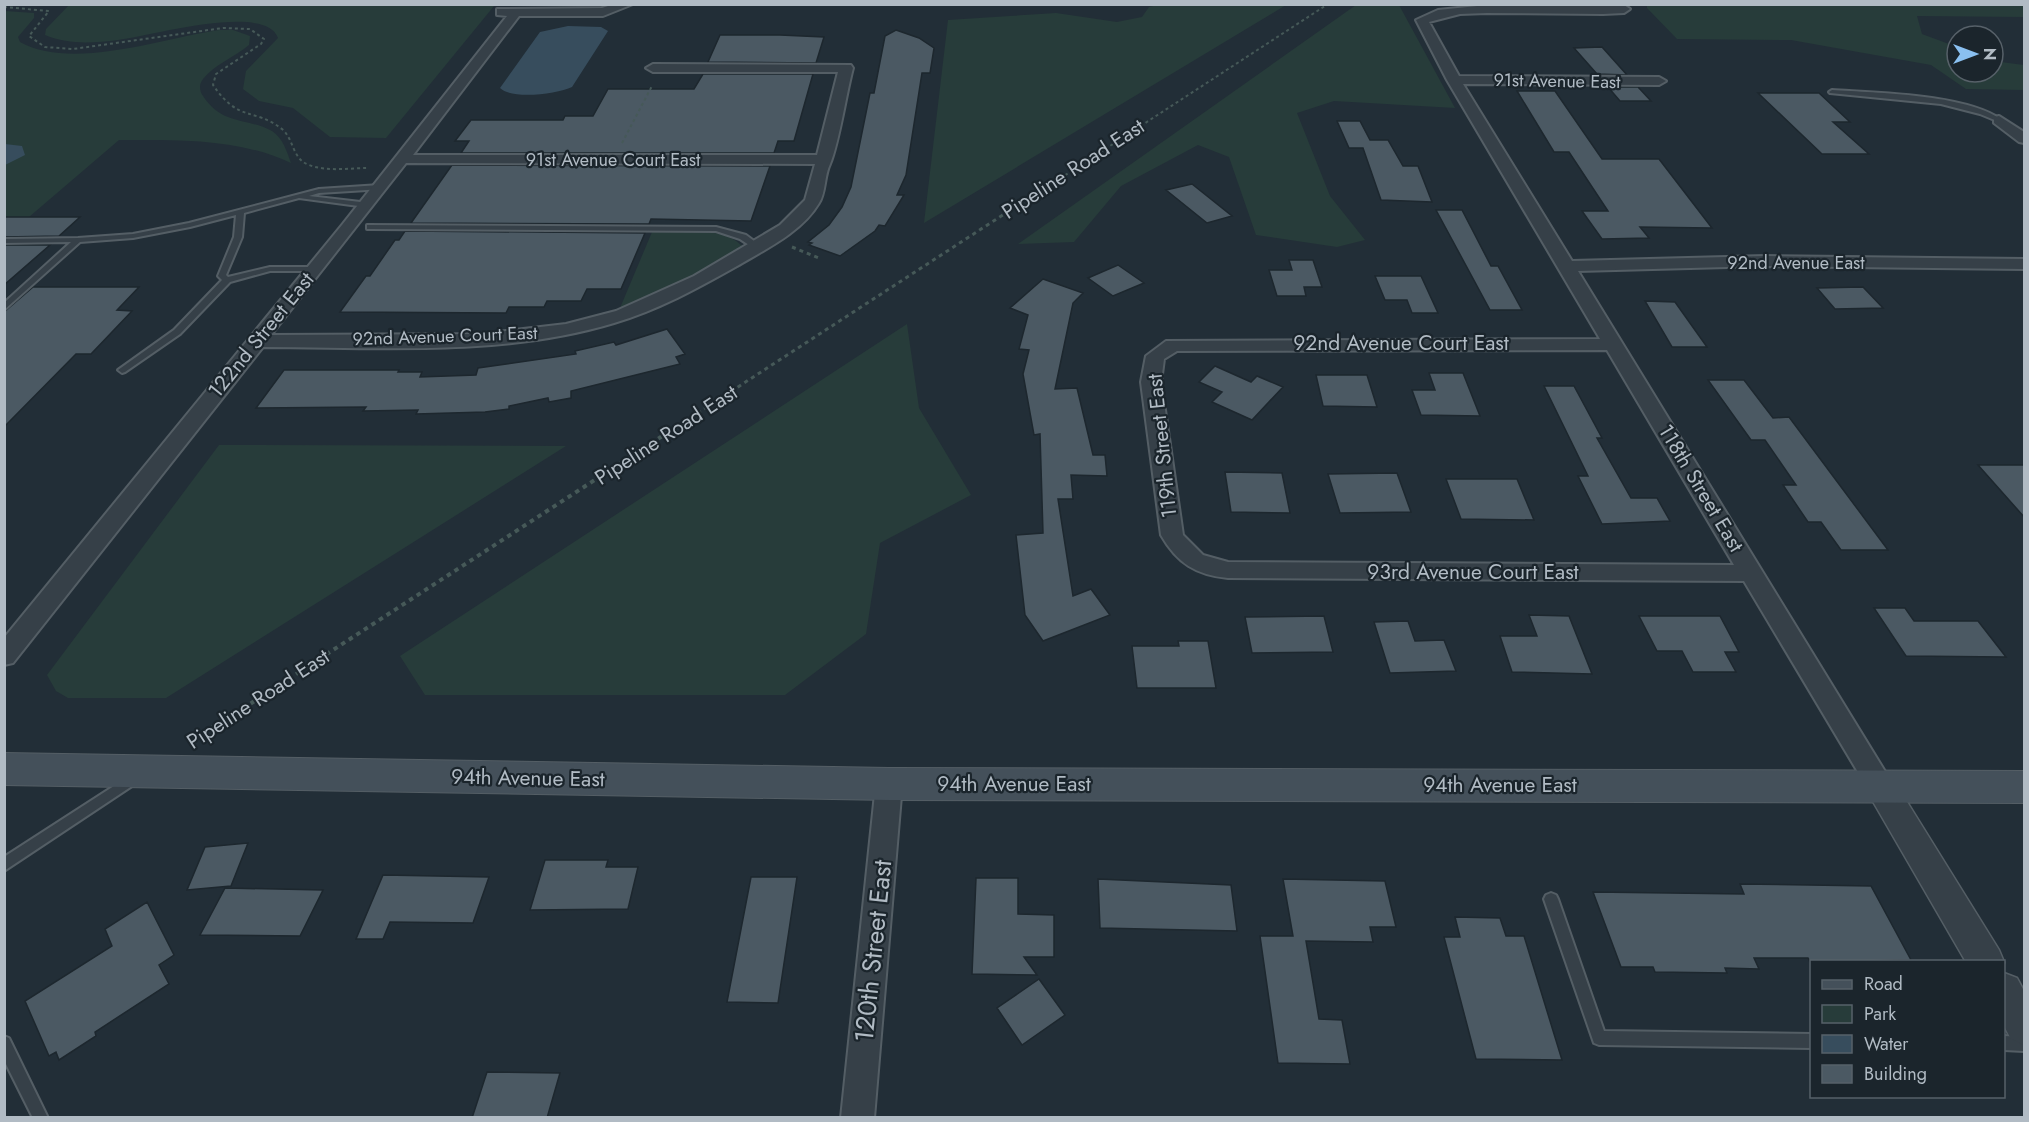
<svg xmlns="http://www.w3.org/2000/svg" width="2029" height="1122" viewBox="0 0 2029 1122" font-family="Jost,sans-serif">
  <style>
    .green { fill: #273c3a }
    .water { fill: #374d5d }
    .building { fill: #4b5963; stroke: #1d272e; stroke-width: 1.5 }
    .lines { fill: none; stroke-linecap: round; stroke-linejoin: round }
    .service-casing { stroke: #545e65; stroke-width: 4 }
    .minor-casing { stroke: #545e65; stroke-width: 4 }
    .tertiary-casing { stroke: #545e65; stroke-width: 3 }
    .secondary-casing { stroke: #545e65; stroke-width: 2 }
    .path-far3 { stroke: #465958; stroke-width: 2; stroke-dasharray: 3 3; stroke-linecap: butt }
    .path-far2 { stroke: #465958; stroke-width: 3; stroke-dasharray: 4 4; stroke-linecap: butt }
    .path-far1 { stroke: #465958; stroke-width: 4; stroke-dasharray: 4.5 4.5; stroke-linecap: butt }
    .path { stroke: #465958; stroke-width: 4.5; stroke-dasharray: 6 6; stroke-linecap: butt }
    .service { fill: #364048; fill-rule: evenodd }
    .minor { fill: #364048; fill-rule: evenodd }
    .tertiary { fill: #364048; fill-rule: evenodd }
    .secondary { fill: #44505a; fill-rule: evenodd }
    .labels { text-anchor: middle; dominant-baseline: central; stroke-width: 4.5; stroke-linejoin: round; paint-order: stroke }
    .far-street-label { font-size: 18px; fill: #b1bbc4; stroke: #1b252c }
    .street-label { font-size: 21px; fill: #b1bbc4; stroke: #1b252c }
    .near-street-label { font-size: 26px; fill: #b1bbc4; stroke: #1b252c }
  </style>
  <rect width="100%" height="100%" fill="#222e37"/>
  <!-- green -->
  <path class="green" d="M69,5L494,6L386,138L330,137L293,108L259,101L243,89L246,71L278,38C265,2 148,37 118,40C93,43 69,45 45,35L46,29Z
    M1158,5H1286L924,223L948,20L1056,13L1117,22L1142,17L1149,7Z
    M1356,5H1399L1455,108L1334,101L1297,113L1330,196L1365,240L1337,247L1256,235L1229,157L1198,145L1121,186L1074,242L1018,244Z
    M1647,5H2024V17L1917,16L1922,34L1957,47V72H1993V61L2024,65V90L1966,89L1931,65L1791,40L1677,39L1647,8Z
    M5,11L34,13V18L18,37L20,42C72,71 163,38 219,30H233L250,36L249,45C235,57 215,64 203,79C199,84 199,90 203,96C223,126 246,117 272,131C283,138 287,152 291,163C238,138 177,140 119,140L29,217H5Z
    M652,232C681,232 723,224 744,248L689,279L620,308Z
    M907,324L919,408L971,495L880,543L866,634L785,695H425L400,656Z
    M219,445L566,446L166,698H68L56,691L47,675Z"/>
  <!-- water -->
  <path class="water" d="M568,26L601,27L608,31L572,87C557,94 512,100 500,88L540,32Z
    M5,144L22,146L25,155L5,165Z"/>
  <!-- building -->
  <path class="building" d="M896,30L919,38L934,48L930,73H922L906,175L897,195H904L885,226L879,225L875,231L840,256L809,245L812,243L808,242L829,225L842,207L851,187L870,93H874L885,36Z
    M720,35H780L824,37L816,63L708,62Z
    M1602,47L1627,75L1597,74L1574,48Z
    M703,74H813L794,141H778L774,153H461L469,141H455L471,120H563L565,116H593L608,89H694Z
    M1608,87H1638L1651,101H1620Z
    M1517,91H1555L1602,159H1659L1712,228L1640,227L1649,238L1602,239L1582,211H1608L1569,152H1554Z
    M1758,93H1819L1850,122H1833L1869,154H1822Z
    M1337,121H1360L1370,140H1388L1403,166H1418L1432,202L1381,200L1363,148H1349Z
    M452,165L770,166L751,221L651,219L649,224L411,223Z
    M1192,184L1232,216L1207,223L1166,190Z
    M1436,210H1462L1491,266H1498L1522,310H1490Z
    M4,217H80L59,236L4,237Z
    M405,231L645,233L621,289H587L581,301H547L544,307H509L506,313L340,312L366,276H370L395,240H399Z
    M4,245H50L4,285Z
    M1289,260H1313L1322,287H1304L1306,296H1277L1269,270H1292Z
    M1118,265L1144,283L1113,296L1088,278Z
    M1375,276H1421L1438,313H1412L1407,300H1385Z
    M1043,279L1083,293L1073,303L1055,389L1077,388L1093,455H1105L1107,476L1071,475L1073,499H1058L1073,596L1091,589L1110,615L1043,641L1025,615L1016,535L1043,533L1040,434L1034,435L1023,374L1029,350L1019,349L1028,315L1010,308Z
    M33,287H139L117,310L132,311L91,354H76L4,427V312Z
    M1863,287L1883,308L1835,309L1817,288Z
    M1645,301L1675,302L1707,347H1672Z
    M667,329L685,354L676,357L680,364L571,391V398L549,402L548,398L509,406V409L485,412L416,414L418,410L363,411L366,407L256,408L284,370H399L398,372H422L420,377L476,375L478,368L576,354L575,351L614,342L616,345Z
    M1215,366L1251,382L1257,376L1283,387L1252,420L1212,402L1222,392L1199,382Z
    M1429,373H1463L1480,416L1421,415L1412,390H1435Z
    M1316,375H1367L1377,407L1323,406Z
    M1708,380H1744L1773,418L1789,417L1888,550H1841L1821,522H1808L1783,485H1796L1765,440H1751Z
    M1544,386H1574L1602,438H1597L1631,498H1657L1670,521L1602,524L1578,476H1588Z
    M1978,465H2025V518Z
    M1225,472L1282,473L1290,513L1231,512Z
    M1397,473L1411,512L1340,513L1328,474Z
    M1446,479H1517L1534,520L1461,519Z
    M1874,608H1905L1914,621H1978L2006,657L1906,656Z
    M1529,615L1569,616L1592,674L1512,672L1500,636H1537Z
    M1324,616L1333,652L1252,653L1245,617Z
    M1639,616H1720L1739,652H1725L1736,672H1693L1682,651H1657Z
    M1408,621L1415,641L1444,640L1456,671L1390,673L1374,622Z
    M1178,641H1208L1216,688H1137L1132,646H1179Z
    M248,843L231,886L187,890L205,847Z
    M545,860H608L606,867H638L628,909L530,910Z
    M383,875L489,877L473,923L390,922L383,939H356Z
    M751,877H797L778,1003L727,1002Z
    M976,878H1018V914L1054,915V957H1024L1037,975L972,974Z
    M1098,879L1231,885L1237,931L1100,928Z
    M1283,879L1385,881L1396,927H1370L1373,942L1306,941L1319,1019L1342,1020L1350,1064L1278,1063L1260,936H1293Z
    M1740,884L1871,886L1911,960L1810,962L1808,958H1754L1759,969L1725,968L1727,973L1655,972L1653,967H1621L1593,892L1744,894Z
    M225,888L323,890L300,936L200,935Z
    M147,902L174,955L159,965L169,984L95,1032L96,1036L59,1060L56,1052L49,1056L25,1001L112,946L105,929Z
    M1455,917L1500,918L1506,936H1524L1562,1060L1476,1059L1444,937H1460Z
    M1039,979L1065,1015L1022,1045L997,1008Z
    M487,1072L560,1073L547,1118H472Z"/>
  <g class="lines">
    <defs>
      <path id="service" d="M1832,90C1877,93 1966,94 2002,120L1997,121L1980,114L1941,104L1830,93L1829,92Z
        M380,185L384,187L383,189L319,193L309,196L369,203L370,205L366,207L299,198L244,213L242,237L226,275L228,277L270,267H317V271H270L230,282L180,334L125,372L122,373L118,370L174,330L222,280L218,276L234,237L236,215L190,227L133,238L80,242L4,310V303L71,242L4,243V239L78,238L133,234L189,223L319,189Z
        M367,225L716,227L746,235L762,247L758,249H755L740,239L716,231L370,229H367Z
        M131,775L135,776L137,780L135,784L4,871V857Z
        M1551,893L1556,895L1558,899L1604,1031L1812,1034V1048L1599,1045L1594,1043L1544,899L1546,895Z
        M4,1036L9,1038L48,1118H33L4,1060Z
        M2004,1036L2024,1037V1051L2004,1050Z"/>
      <path id="minor" d="M614,4H633L603,16H519L413,155H817L838,72H653L646,68L653,64L851,65L853,68C846,94 839,143 830,164C824,176 826,192 819,203C802,232 766,249 737,266C698,288 658,310 614,323C502,357 379,347 263,347L13,663L4,665V638L342,225L507,16L497,15V9L602,8ZM406,163L815,164L805,200L780,225L694,276L616,311L566,324L479,334L271,335Z
        M1487,5H1624L1630,9L1624,13L1603,14L1487,13L1460,14L1429,22L1459,76L1659,77L1666,81L1659,85L1463,84L1572,261L1765,256L2024,259V269L1765,266L1578,271L1889,778L1893,786L1889,794L1880,798L1871,794L1744,581L1228,578C1196,575 1177,563 1161,535L1141,382L1146,356L1166,341L1600,339L1447,80L1416,20L1438,10ZM1607,350L1734,565L1228,562L1203,555L1183,535L1161,382L1164,359L1177,351Z
        M1999,116L2024,132V143L2019,142L1994,123V117Z
        M889,772L898,776L902,784L874,1118H841L876,784L880,776Z"/>
      <path id="tertiary" d="M1880,772L1891,776L1999,950L2004,962V963L1966,962L1864,786L1869,776Z
        M2004,973L2017,978L2024,991V1045L2011,1039L2004,1026Z"/>
      <path id="secondary" d="M4,753L889,768L2024,771V803L889,800L4,785Z"/>
    </defs>
    <!-- service casing -->
    <use href="#service" class="service-casing"/>
    <!-- minor casing -->
    <use href="#minor" class="minor-casing"/>
    <!-- tertiary casing -->
    <use href="#tertiary" class="tertiary-casing"/>
    <!-- secondary casing -->
    <use href="#secondary" class="secondary-casing"/>
    <!-- path-far3 -->
    <path class="path-far3" d="M4,7L49,11L29,36L45,47L73,49L223,28L250,29L264,39L261,44L216,74L213,85C239,123 253,107 282,129C294,139 292,159 309,165C327,172 350,168 369,168
      M622,143L652,86
      M1050,185L1328,4"/>
    <!-- path-far2 -->
    <path class="path-far2" d="M792,247L819,258
      M684,422L1052,183"/>
    <!-- path-far1 -->
    <path class="path-far1" d="M213,728L687,420"/>
    <!-- path -->
    <path class="path" d="M191,742L215,726"/>
    <!-- service -->
    <use href="#service" class="service"/>
    <!-- minor -->
    <use href="#minor" class="minor"/>
    <!-- tertiary -->
    <use href="#tertiary" class="tertiary"/>
    <!-- secondary -->
    <use href="#secondary" class="secondary"/>
  </g>
  <g class="labels">
    <!-- far-street labels -->
    <g class="far-street-label">
      <text transform="translate(1557 81) rotate(1)">91st Avenue East</text>
      <text x="613" y="160">91st Avenue Court East</text>
      <text x="1796" y="263">92nd Avenue East</text>
      <text transform="translate(445 336) rotate(-2)">92nd Avenue Court East</text>
    </g>
    <!-- street labels -->
    <g class="street-label">
      <text transform="translate(1073 169) rotate(-33)">Pipeline Road East</text>
      <text transform="translate(261 335) rotate(-51)">122nd Street East</text>
      <text x="1401" y="343">92nd Avenue Court East</text>
      <text transform="translate(666 435) rotate(-33)">Pipeline Road East</text>
      <text transform="translate(1162 446) rotate(-96)">119th Street East</text>
      <text transform="translate(1701 488) rotate(59)">118th Street East</text>
      <text x="1473" y="572">93rd Avenue Court East</text>
      <text transform="translate(258 699) rotate(-33)">Pipeline Road East</text>
      <text transform="translate(528 778) rotate(1)">94th Avenue East</text>
      <text x="1014" y="784">94th Avenue East</text>
      <text x="1500" y="785">94th Avenue East</text>
    </g>
    <!-- near-street labels -->
    <g class="near-street-label">
      <text transform="translate(873 951) rotate(-84)">120th Street East</text>
    </g>
  </g>
  <!-- border -->
  <rect width="2029" height="1122" fill="none" stroke="#b1bbc4" stroke-width="12"/>
  <!-- legend -->
  <rect x="1810" y="960" width="195" height="138" fill="#1b252c" stroke="#576169" stroke-width="1.5"/>
  <rect x="1822" y="980" width="30" height="9" fill="#44505a" stroke="#576169" stroke-width="1.5"/>
  <text x="1864" y="990" font-size="18" fill="#b1bbc4">Road</text>
  <rect x="1822" y="1005" width="30" height="18" fill="#273c3a" stroke="#576169" stroke-width="1.5"/>
  <text x="1864" y="1020" font-size="18" fill="#b1bbc4">Park</text>
  <rect x="1822" y="1035" width="30" height="18" fill="#374d5d" stroke="#576169" stroke-width="1.5"/>
  <text x="1864" y="1050" font-size="18" fill="#b1bbc4">Water</text>
  <rect x="1822" y="1065" width="30" height="18" fill="#4b5963" stroke="#576169" stroke-width="1.5"/>
  <text x="1864" y="1080" font-size="18" fill="#b1bbc4">Building</text>
  <!-- north arrow -->
  <g transform="translate(1975 54) rotate(90)"><circle r="28" fill="#1b252c" stroke="#576169" stroke-width="1.5"/>
  <path d="M0-4.5L10 22L0 15L-10 22Z" fill="#8ac0f0"/>
  <text y="-9" font-size="16" font-weight="bold" text-anchor="middle" fill="#b1bbc4">N</text>
  </g>
</svg>
